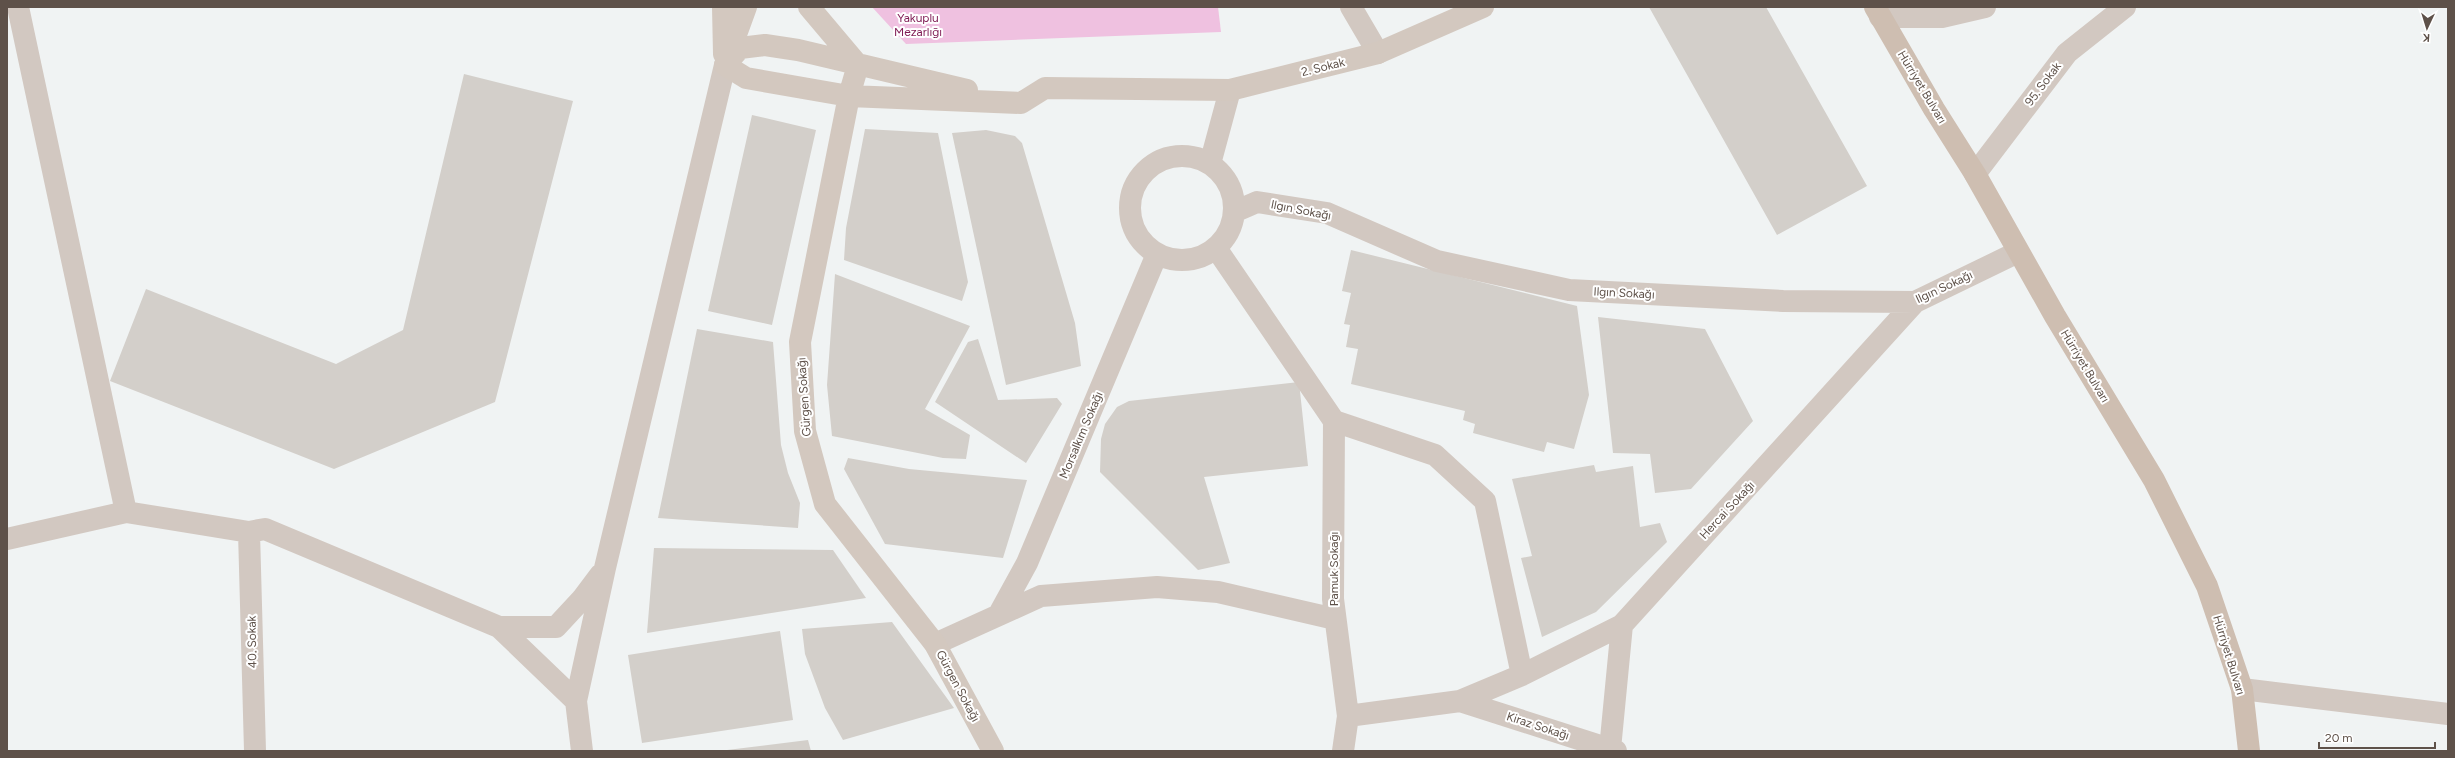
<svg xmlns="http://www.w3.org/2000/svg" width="2455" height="758" viewBox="0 0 2455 758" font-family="Figtree,sans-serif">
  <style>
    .green { fill: #efc1e0 }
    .building { fill: #d3cfca }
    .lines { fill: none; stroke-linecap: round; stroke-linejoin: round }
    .street { stroke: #d2c8c1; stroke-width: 22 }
    .secondary { stroke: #d3c8bf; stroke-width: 22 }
    .primary { stroke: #cebeb1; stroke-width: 22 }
    .labels { text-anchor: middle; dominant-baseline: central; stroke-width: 4; stroke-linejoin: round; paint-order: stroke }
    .park-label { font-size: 12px; fill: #7e1a53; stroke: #fff }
    .street-label { font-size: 12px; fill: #5e5149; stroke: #fff }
  </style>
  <rect width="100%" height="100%" fill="#f0f3f3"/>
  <!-- green -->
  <path class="green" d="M872,7H1218L1221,32L906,44Z"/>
  <!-- building -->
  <path class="building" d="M1649,7H1766L1867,186L1777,235Z
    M464,74L573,101L495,402L334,469L110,381L146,289L336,364L403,330Z
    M752,115L816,130L772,325L708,311Z
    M865,129L938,133L968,282L962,301L844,260L846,228Z
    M986,130L1015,136L1022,143L1075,323L1081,366L1006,385L952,133Z
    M1351,250L1577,306L1589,395L1574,449L1547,442L1544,452L1473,433L1475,424L1463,420L1465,411L1351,384L1358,349L1346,347L1350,325L1344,324L1351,293L1342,291Z
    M835,274L970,326L925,409L970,435L966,459L943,458L832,436L827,385Z
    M1598,317L1705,329L1753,421L1691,489L1655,493L1650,454L1613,453Z
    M697,329L773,342L781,445L788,473L800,503L798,528L658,518Z
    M978,339L998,400L1057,398L1062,404L1026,463L935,402L968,342Z
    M1299,382L1308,466L1204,477L1230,563L1198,570L1100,472L1101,439L1105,424L1117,407L1129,401Z
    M848,458L909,469L1027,480L1003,558L885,544L844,469Z
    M1594,465L1596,472L1633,466L1640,527L1660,523L1667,542L1596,612L1542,637L1521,558L1532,556L1512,479Z
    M654,548L833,550L866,598L647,633Z
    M892,622L954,708L843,740L825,708L805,654L802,629Z
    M780,631L793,720L642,743L628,655Z
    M808,740L811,751H727V750Z"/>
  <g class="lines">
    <!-- street -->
    <path class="street" d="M18,7L126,512L249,532L265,529L499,627L576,701L582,751
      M1351,7L1378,53
      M1880,17H1942L1985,7
      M1130 208a52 52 0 1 1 104 0a52 52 0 1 1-104 0Z
      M1210,164L1230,90
      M1975,174L2067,53L2125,7
      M1234,212L1257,202L1327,213L1437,261L1569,290L1783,301L1915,302L2018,252
      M1216,248L1334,421L1435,455L1485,501L1522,675
      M1334,421L1333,599L1348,716
      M249,532L255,751
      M7,539L126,512
      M999,614L1027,563L1157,254
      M499,627H556L582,599L600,575
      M935,644L1041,596L1157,587L1218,592L1335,619
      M2242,689L2448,714
      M576,701L605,568L725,65
      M1460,701L1616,751
      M1610,749L1622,625L1915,302
      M1343,751L1348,716L1460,701L1522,675L1622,625"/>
    <!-- secondary -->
    <path class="secondary" d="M723,7L724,54
      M809,7L858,65
      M726,62L746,7
      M725,65L746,78L849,96L1021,103L1045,88L1230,90L1378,53L1483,7
      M725,65L740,48L765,45L798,50L967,90
      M858,65L849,96L800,342L805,431L825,504L935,644L993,751"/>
    <!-- primary -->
    <path class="primary" d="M1875,7L1934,109L1975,174L2055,316L2154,480L2207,586L2242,689L2249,751"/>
  </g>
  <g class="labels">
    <!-- park labels -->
    <g class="park-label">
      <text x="918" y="18">Yakuplu<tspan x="918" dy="14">Mezarlığı</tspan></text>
    </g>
    <!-- street labels -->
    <g class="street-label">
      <text transform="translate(1323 67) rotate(-14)">2. Sokak</text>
      <text transform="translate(2043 84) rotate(-53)">95. Sokak</text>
      <text transform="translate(1922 87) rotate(59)">Hürriyet Bulvarı</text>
      <text transform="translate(1301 210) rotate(11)">Ilgın Sokağı</text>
      <text transform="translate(1944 287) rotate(-25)">Ilgın Sokağı</text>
      <text transform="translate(1624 293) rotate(3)">Ilgın Sokağı</text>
      <text transform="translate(2085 366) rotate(59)">Hürriyet Bulvarı</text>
      <text transform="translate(804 397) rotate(-94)">Gürgen Sokağı</text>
      <text transform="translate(1081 435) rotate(-67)">Morsalkım Sokağı</text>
      <text transform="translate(1727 510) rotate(-47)">Hercai Sokağı</text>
      <text transform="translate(1334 569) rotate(-90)">Pamuk Sokağı</text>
      <text transform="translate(252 642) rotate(-91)">40. Sokak</text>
      <text transform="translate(2229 655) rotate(73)">Hürriyet Bulvarı</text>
      <text transform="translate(958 686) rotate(62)">Gürgen Sokağı</text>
      <text transform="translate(1538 726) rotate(18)">Kiraz Sokağı</text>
    </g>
  </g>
  <!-- border -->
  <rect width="2455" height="758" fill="none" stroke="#5e5149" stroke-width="16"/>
  <!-- north arrow -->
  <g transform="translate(2427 28) rotate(184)" stroke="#ffffff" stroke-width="3" paint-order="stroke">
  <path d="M0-3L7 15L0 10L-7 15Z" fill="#5e5149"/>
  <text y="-6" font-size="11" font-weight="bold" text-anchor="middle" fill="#5e5149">K</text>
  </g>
  <!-- scale -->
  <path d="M2319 742v6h116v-6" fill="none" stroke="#5e5149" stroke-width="2"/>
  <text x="2325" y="742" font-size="12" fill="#5e5149" stroke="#ffffff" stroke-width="3" paint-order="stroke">20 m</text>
</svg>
